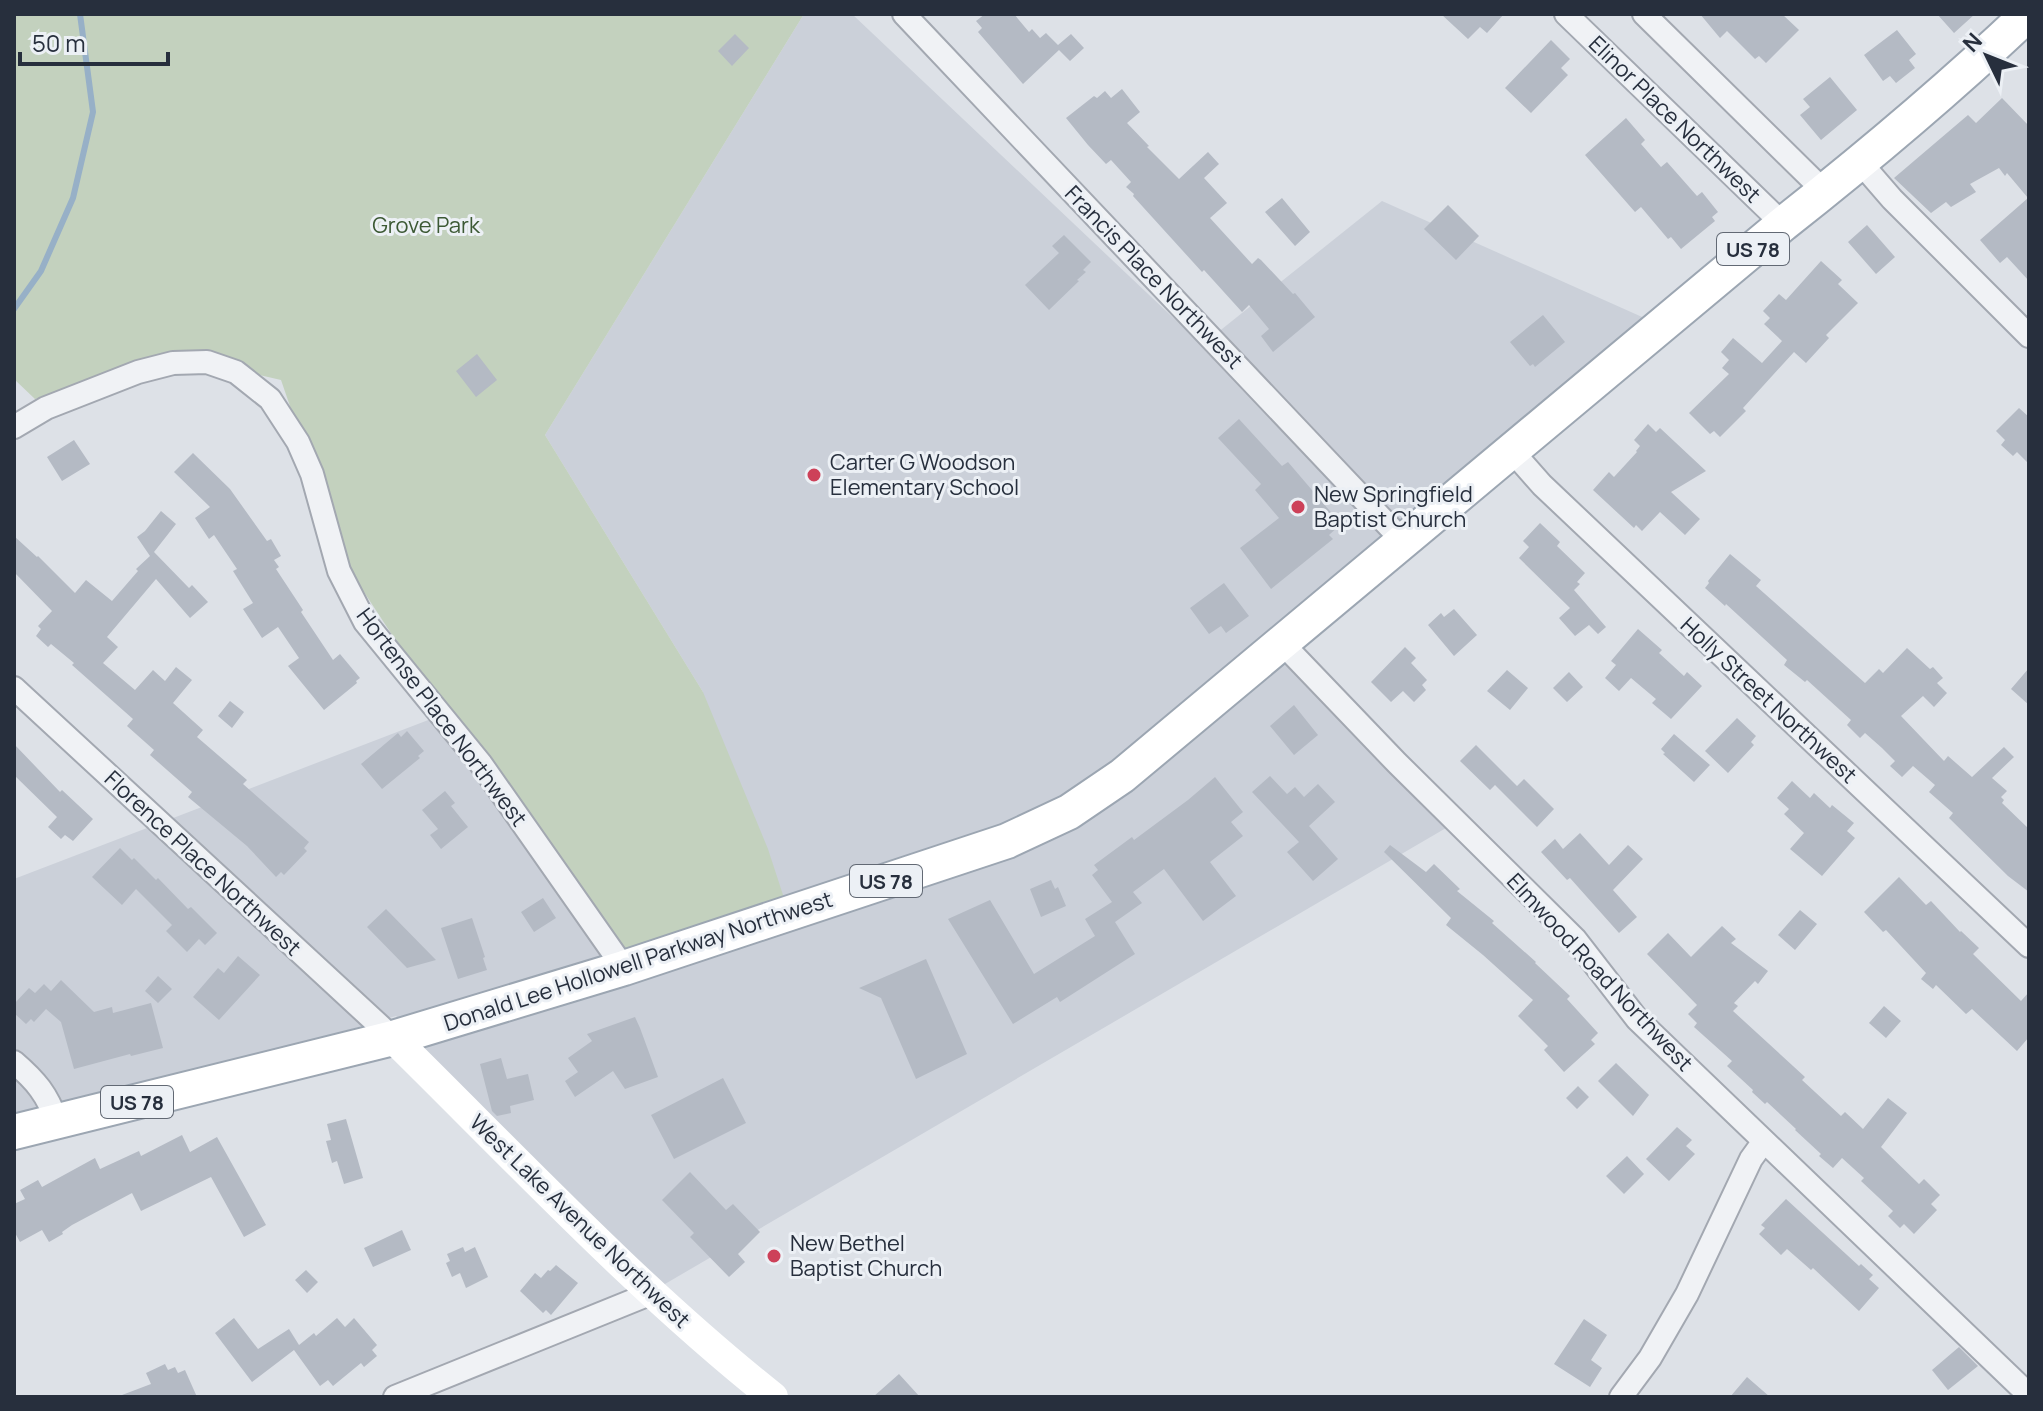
<svg xmlns="http://www.w3.org/2000/svg" width="2043" height="1411" viewBox="0 0 2043 1411" font-family="Manrope,sans-serif">
  <style>
    .built { fill: #cbd0d9 }
    .green { fill: #c3d1be }
    .lines { fill: none; stroke-linecap: round; stroke-linejoin: round }
    .stream { stroke: #97b0c7; stroke-width: 6 }
    .building { fill: #b4bac4 }
    .street-casing { stroke: #a3a8b1; stroke-width: 26 }
    .primary-casing { stroke: #9ca6b2; stroke-width: 38 }
    .street { stroke: #f0f2f5; stroke-width: 22 }
    .secondary { stroke: #fff; stroke-width: 30 }
    .primary { stroke: #fff; stroke-width: 34 }
    .poi-dot { fill: #cd4159; stroke: #ecf0f5; stroke-width: 3 }
    .labels { text-anchor: middle; dominant-baseline: central; stroke-width: 6; stroke-linejoin: round; paint-order: stroke }
    .shield { fill: #ecf0f5; stroke: #626974; stroke-width: 2 }
    .shield-label { font-size: 20px; font-weight: bold; fill: #272f3d }
    .street-label { font-size: 22px; fill: #272f3d; stroke: #ecf0f5 }
    .park-label { font-size: 22px; fill: #3c5934; stroke: #ecf0f5 }
    .poi-label { font-size: 22px; fill: #272f3d; stroke: #ecf0f5; text-anchor: start }
  </style>
  <rect width="100%" height="100%" fill="#dde1e7"/>
  <!-- built -->
  <path class="built" d="M804,14H852L1202,345L1382,201L1669,329L1279,636L1458,821L641,1298L396,1016L14,1128V879L444,714L703,692L545,435Z"/>
  <!-- green -->
  <path class="green" d="M14,14H804L545,435L703,692L768,849L785,901L613,972L343,560L281,380L180,357L35,399L14,379Z"/>
  <g class="lines">
    <!-- stream -->
    <path class="stream" d="M14,309L41,271L73,198L93,112L80,14"/>
  </g>
  <!-- building -->
  <path class="building" d="M985,14H1014L1029,32L1032,29L1040,38L1046,33L1058,45L1071,34L1084,48L1070,61L1059,50L1023,84L978,32L982,28L976,21Z
    M1441,14H1504L1487,33L1480,27L1468,39Z
    M1700,14H1782L1799,30L1766,63L1759,56L1755,59L1727,31L1720,38Z
    M1937,14H1975L1954,33Z
    M1897,30L1916,54L1909,60L1915,68L1896,83L1890,76L1883,81L1864,55Z
    M735,34L749,48L732,66L718,51Z
    M1551,40L1570,59L1561,68L1568,75L1531,113L1505,88Z
    M1830,77L1857,110L1821,140L1800,115L1810,107L1803,99Z
    M1122,89L1140,112L1127,123L1149,146L1147,147L1179,179L1208,152L1219,164L1204,178L1227,203L1210,218L1252,264L1258,258L1261,260L1293,294L1295,293L1315,317L1273,352L1261,336L1269,329L1249,305L1242,312L1204,270L1202,272L1133,196L1134,194L1126,187L1131,182L1111,160L1106,164L1088,145L1066,118L1094,96L1097,98L1105,91L1111,98Z
    M2002,98L2029,126V281L2007,257L2000,263L1980,240L2028,198L2007,173L2005,176L1999,168L1970,184L1976,192L1951,207L1946,202L1931,213L1894,178L1968,115L1976,123Z
    M1626,118L1645,140L1641,144L1661,167L1667,162L1697,196L1702,192L1718,212L1712,217L1715,221L1681,249L1671,237L1668,239L1641,207L1635,212L1585,155Z
    M1282,198L1310,232L1295,246L1265,212Z
    M1448,205L1479,236L1456,260L1424,229Z
    M1867,225L1895,257L1876,274L1848,242Z
    M1064,235L1091,262L1083,270L1086,272L1077,280L1079,281L1049,310L1025,285L1059,253L1052,246Z
    M1821,261L1842,280L1838,284L1858,303L1826,335L1829,338L1806,363L1794,352L1743,408L1746,411L1720,437L1714,431L1710,434L1689,413L1729,374L1722,368L1729,360L1721,352L1733,338L1762,363L1782,341L1764,324L1770,318L1763,311L1779,294L1786,300Z
    M1543,315L1565,342L1535,367L1533,364L1530,366L1510,342Z
    M477,354L497,380L476,397L456,371Z
    M2019,408L2029,417V464L2017,452L2013,456L2001,445L2005,440L1996,431Z
    M1239,419L1282,466L1288,462L1341,524L1329,535L1333,539L1271,589L1240,548L1279,518L1255,490L1261,484L1218,438Z
    M1648,424L1656,432L1660,428L1706,471L1671,492L1700,519L1685,535L1660,512L1642,531L1636,525L1634,528L1593,490L1609,472L1614,477L1637,452L1636,451L1640,446L1634,440Z
    M74,440L90,464L62,481L47,457Z
    M193,453L230,489L267,541L271,539L281,556L274,560L279,567L276,569L303,610L301,612L333,660L340,654L360,678L356,681L357,683L324,710L288,666L299,658L278,627L262,638L243,609L253,603L233,571L237,569L214,535L209,539L195,518L210,507L174,472Z
    M161,511L176,524L154,552L189,588L192,585L208,602L190,618L156,579L107,637L118,647L103,663L135,690L153,670L165,681L176,667L192,680L173,703L203,730L197,737L247,780L243,784L309,842L304,848L307,851L284,875L281,872L276,877L247,846L188,797L192,792L150,755L154,750L127,726L133,719L72,665L74,663L51,644L48,647L36,636L41,629L38,626L52,611L14,572V536L37,557L38,556L75,593L86,580L112,601L138,571L136,569L150,556L137,537L145,531Z
    M1540,523L1560,542L1557,546L1585,573L1577,582L1580,584L1574,590L1606,627L1598,634L1589,625L1575,636L1559,618L1570,608L1519,558L1529,547L1523,541Z
    M1730,554L1761,580L1756,586L1865,683L1879,669L1883,673L1907,648L1930,669L1933,667L1943,678L1937,683L1947,693L1934,707L1923,696L1901,716L1944,761L1948,756L1972,777L2004,747L2014,757L1992,778L2007,791L2001,797L2004,800L2002,803L2029,829V892L2008,876L1949,818L1953,813L1929,792L1935,785L1913,766L1902,777L1890,766L1895,761L1882,748L1865,733L1860,738L1847,725L1851,720L1807,680L1805,682L1784,665L1787,660L1726,604L1725,606L1705,588L1709,583L1708,581Z
    M1224,583L1249,616L1226,633L1221,626L1209,634L1190,608Z
    M1454,609L1477,635L1454,656L1428,625L1441,613L1444,617Z
    M1638,629L1662,650L1659,653L1684,676L1687,672L1702,686L1671,719L1652,703L1656,699L1631,678L1619,691L1605,678L1616,665L1611,661Z
    M1405,647L1416,658L1411,663L1427,680L1422,685L1426,690L1414,702L1403,691L1391,702L1371,682Z
    M2029,668V705L2011,689Z
    M1507,670L1528,688L1510,710L1487,691Z
    M1569,672L1583,687L1567,702L1553,688Z
    M230,701L244,712L232,728L218,716Z
    M1294,705L1318,735L1294,755L1270,726Z
    M1737,718L1756,736L1751,742L1754,745L1728,773L1705,751Z
    M407,731L424,751L418,756L420,758L382,789L361,764L398,733L401,737Z
    M1674,734L1710,765L1694,782L1663,754L1665,753L1661,749Z
    M14,744L60,792L62,790L93,819L73,841L65,835L61,839L48,827L57,817L14,775Z
    M1476,745L1517,786L1524,779L1554,809L1537,827L1495,785L1490,790L1460,761Z
    M1270,776L1287,794L1295,787L1304,797L1318,784L1335,802L1309,826L1338,859L1313,881L1287,852L1299,842L1252,792Z
    M1215,777L1243,812L1231,822L1243,836L1210,862L1236,896L1203,921L1164,869L1133,892L1142,903L1115,922L1135,954L1060,1002L1057,997L1013,1024L948,919L990,900L1034,974L1095,936L1085,919L1112,902L1092,875L1098,870L1094,865L1132,837L1134,840L1188,800Z
    M1792,781L1810,798L1814,793L1830,808L1832,805L1854,823L1847,831L1855,838L1822,876L1790,849L1804,833L1784,814L1789,809L1777,798Z
    M445,791L455,803L451,806L468,827L441,849L430,835L438,829L422,810Z
    M1580,833L1609,865L1628,845L1643,859L1613,890L1637,917L1619,933L1570,878L1567,880L1541,852L1555,839L1563,849Z
    M1390,845L1426,872L1434,864L1460,889L1457,891L1494,921L1492,923L1536,962L1535,963L1570,996L1567,999L1598,1033L1591,1040L1595,1044L1564,1072L1544,1050L1548,1046L1518,1016L1533,1000L1483,955L1446,925L1451,918L1384,852Z
    M120,848L132,860L134,858L156,880L158,878L188,909L191,907L217,933L205,945L199,939L187,952L166,931L172,925L136,889L122,905L92,877Z
    M1899,877L1926,905L1931,901L1960,932L1961,931L1979,948L1973,954L2021,1001L2029,992V1037L2017,1051L1972,1009L1966,1014L1936,985L1933,989L1921,979L1926,973L1886,930L1883,932L1864,912Z
    M1051,880L1055,889L1058,887L1066,906L1041,917L1030,889Z
    M543,898L556,918L534,932L521,912Z
    M386,909L436,960L407,968L367,927Z
    M1800,910L1817,924L1795,950L1778,935Z
    M472,918L485,957L483,958L487,970L458,979L441,928Z
    M1722,926L1736,939L1731,943L1768,971L1758,984L1755,981L1734,1003L1738,1006L1733,1011L1805,1077L1802,1080L1841,1116L1845,1112L1863,1129L1888,1098L1907,1113L1881,1147L1919,1184L1924,1179L1940,1195L1931,1204L1937,1210L1914,1234L1904,1224L1900,1228L1888,1216L1893,1211L1861,1181L1864,1178L1842,1158L1833,1168L1819,1156L1821,1154L1795,1130L1796,1129L1767,1102L1765,1104L1752,1092L1753,1090L1727,1066L1732,1061L1694,1027L1697,1023L1688,1014L1697,1005L1647,954L1668,933L1691,957Z
    M238,956L260,975L219,1020L193,997L218,968L224,973Z
    M926,959L967,1054L916,1079L881,998L859,988Z
    M158,976L172,989L158,1003L145,991Z
    M61,980L94,1012L112,1007L113,1013L151,1003L163,1048L131,1056L130,1054L74,1069L61,1022L46,1009L34,1022L31,1019L26,1024L14,1013V1004L29,988L35,993L44,984L51,991Z
    M1884,1006L1901,1021L1886,1038L1869,1023Z
    M635,1017L640,1028L658,1077L625,1089L613,1071L575,1097L565,1081L578,1072L568,1058L592,1041L587,1034Z
    M501,1058L507,1079L528,1074L534,1100L510,1106L511,1113L497,1116L492,1111L480,1064Z
    M1616,1063L1649,1095L1633,1116L1598,1081Z
    M723,1078L746,1123L674,1159L651,1115Z
    M1578,1086L1589,1097L1577,1109L1566,1098Z
    M346,1119L363,1178L344,1184L337,1161L332,1163L326,1141L331,1140L327,1124Z
    M1677,1127L1692,1140L1686,1146L1695,1154L1669,1181L1646,1159Z
    M182,1135L190,1152L217,1137L266,1225L244,1237L211,1177L141,1211L132,1193L72,1225L62,1232L63,1234L49,1242L42,1230L20,1242L14,1231V1204L25,1199L20,1190L38,1180L42,1187L95,1158L100,1169L139,1151L141,1156Z
    M1627,1156L1644,1174L1624,1194L1606,1176Z
    M690,1172L726,1210L733,1204L760,1232L738,1254L745,1262L729,1277L690,1237L694,1233L662,1200Z
    M1786,1199L1859,1266L1861,1264L1873,1275L1869,1279L1879,1288L1859,1311L1813,1268L1811,1270L1787,1249L1781,1255L1759,1234L1765,1228L1761,1225Z
    M402,1230L411,1250L373,1267L364,1248Z
    M463,1247L465,1252L475,1247L488,1277L466,1288L460,1273L452,1277L446,1263L450,1261L447,1254Z
    M556,1265L578,1283L551,1315L546,1310L543,1313L520,1291L535,1273L541,1278L548,1270L550,1271Z
    M306,1270L318,1282L307,1293L295,1280Z
    M234,1318L258,1349L289,1329L299,1345L314,1333L316,1336L337,1318L345,1327L354,1318L377,1345L372,1350L377,1356L364,1367L361,1363L333,1386L328,1380L320,1386L294,1350L252,1382L215,1333Z
    M1584,1319L1607,1335L1591,1360L1602,1368L1590,1387L1554,1364Z
    M1959,1347L1978,1366L1948,1390L1932,1370Z
    M165,1364L168,1370L175,1367L178,1373L185,1370L197,1397H122V1395L151,1384L146,1373Z
    M899,1374L920,1397H873Z
    M1747,1377L1770,1397H1730Z"/>
  <g class="lines">
    <defs>
      <path id="street" d="M904,14L1403,541
        M1566,14L1783,224
        M1644,14L1824,191
        M1860,162L1892,199L2029,336
        M14,427L46,408L138,372L173,363L207,362L236,372L270,399L298,442L312,474L339,571L365,622L481,764L624,968
        M1512,451L1542,485L2029,946
        M1281,642L1397,763L1575,939L1637,1019L2029,1395
        M14,688L393,1038
        M14,1062C36,1081 47,1094 57,1122
        M395,1397L652,1293
        M1621,1397L1650,1358L1687,1294L1751,1159L1764,1141"/>
      <path id="primary" d="M14,1132L393,1038L624,968L1007,841L1069,812L1122,776L1783,224C1868,157 1950,88 2028,14"/>
    </defs>
    <!-- street casing -->
    <use href="#street" class="street-casing"/>
    <!-- primary casing -->
    <use href="#primary" class="primary-casing"/>
    <!-- street -->
    <use href="#street" class="street"/>
    <!-- secondary -->
    <path class="secondary" d="M393,1038C517,1160 637,1289 773,1397"/>
    <!-- primary -->
    <use href="#primary" class="primary"/>
  </g>
  <!-- markers -->
  <g class="poi-dot">
    <circle cx="814" cy="475" r="8"/>
    <circle cx="1298" cy="507" r="8"/>
    <circle cx="774" cy="1256" r="8"/>
  </g>
  <g class="labels">
    <!-- shield labels -->
    <g class="shield">
      <rect x="1717" y="233" width="72" height="32" rx="6"/>
      <rect x="850" y="865" width="72" height="32" rx="6"/>
      <rect x="101" y="1086" width="72" height="32" rx="6"/>
    </g>
    <g class="shield-label">
      <text x="1753" y="249">US 78</text>
      <text x="886" y="881">US 78</text>
      <text x="137" y="1102">US 78</text>
    </g>
    <!-- street labels -->
    <g class="street-label">
      <text transform="translate(1675 119) rotate(44)">Elinor Place Northwest</text>
      <text transform="translate(1154 277) rotate(46)">Francis Place Northwest</text>
      <text transform="translate(1769 700) rotate(43)">Holly Street Northwest</text>
      <text transform="translate(442 717) rotate(53)">Hortense Place Northwest</text>
      <text transform="translate(203 863) rotate(43)">Florence Place Northwest</text>
      <text transform="translate(638 961) rotate(-18)">Donald Lee Hollowell Parkway Northwest</text>
      <text transform="translate(1600 972) rotate(47)">Elmwood Road Northwest</text>
      <text transform="translate(580 1221) rotate(44)">West Lake Avenue Northwest</text>
    </g>
    <!-- park labels -->
    <g class="park-label">
      <text x="426" y="225">Grove Park</text>
    </g>
    <!-- poi labels -->
    <g class="poi-label">
      <text x="830" y="462">Carter G Woodson<tspan x="830" dy="25">Elementary School</tspan></text>
      <text x="1314" y="494">New Springfield<tspan x="1314" dy="25">Baptist Church</tspan></text>
      <text x="790" y="1243">New Bethel<tspan x="790" dy="25">Baptist Church</tspan></text>
    </g>
  </g>
  <!-- border -->
  <rect width="2043" height="1411" fill="none" stroke="#272f3d" stroke-width="32"/>
  <!-- north arrow -->
  <g transform="translate(1987 56) rotate(313)" stroke="#ecf0f5" stroke-width="6" paint-order="stroke">
  <path d="M0-6L14 30L0 20L-14 30Z" fill="#272f3d"/>
  <text y="-12" font-size="22" font-weight="bold" text-anchor="middle" fill="#272f3d">N</text>
  </g>
  <!-- scale -->
  <path d="M20 52v12h148v-12" fill="none" stroke="#272f3d" stroke-width="4"/>
  <text x="32" y="52" font-size="24" fill="#272f3d" stroke="#ecf0f5" stroke-width="6" paint-order="stroke">50 m</text>
</svg>
